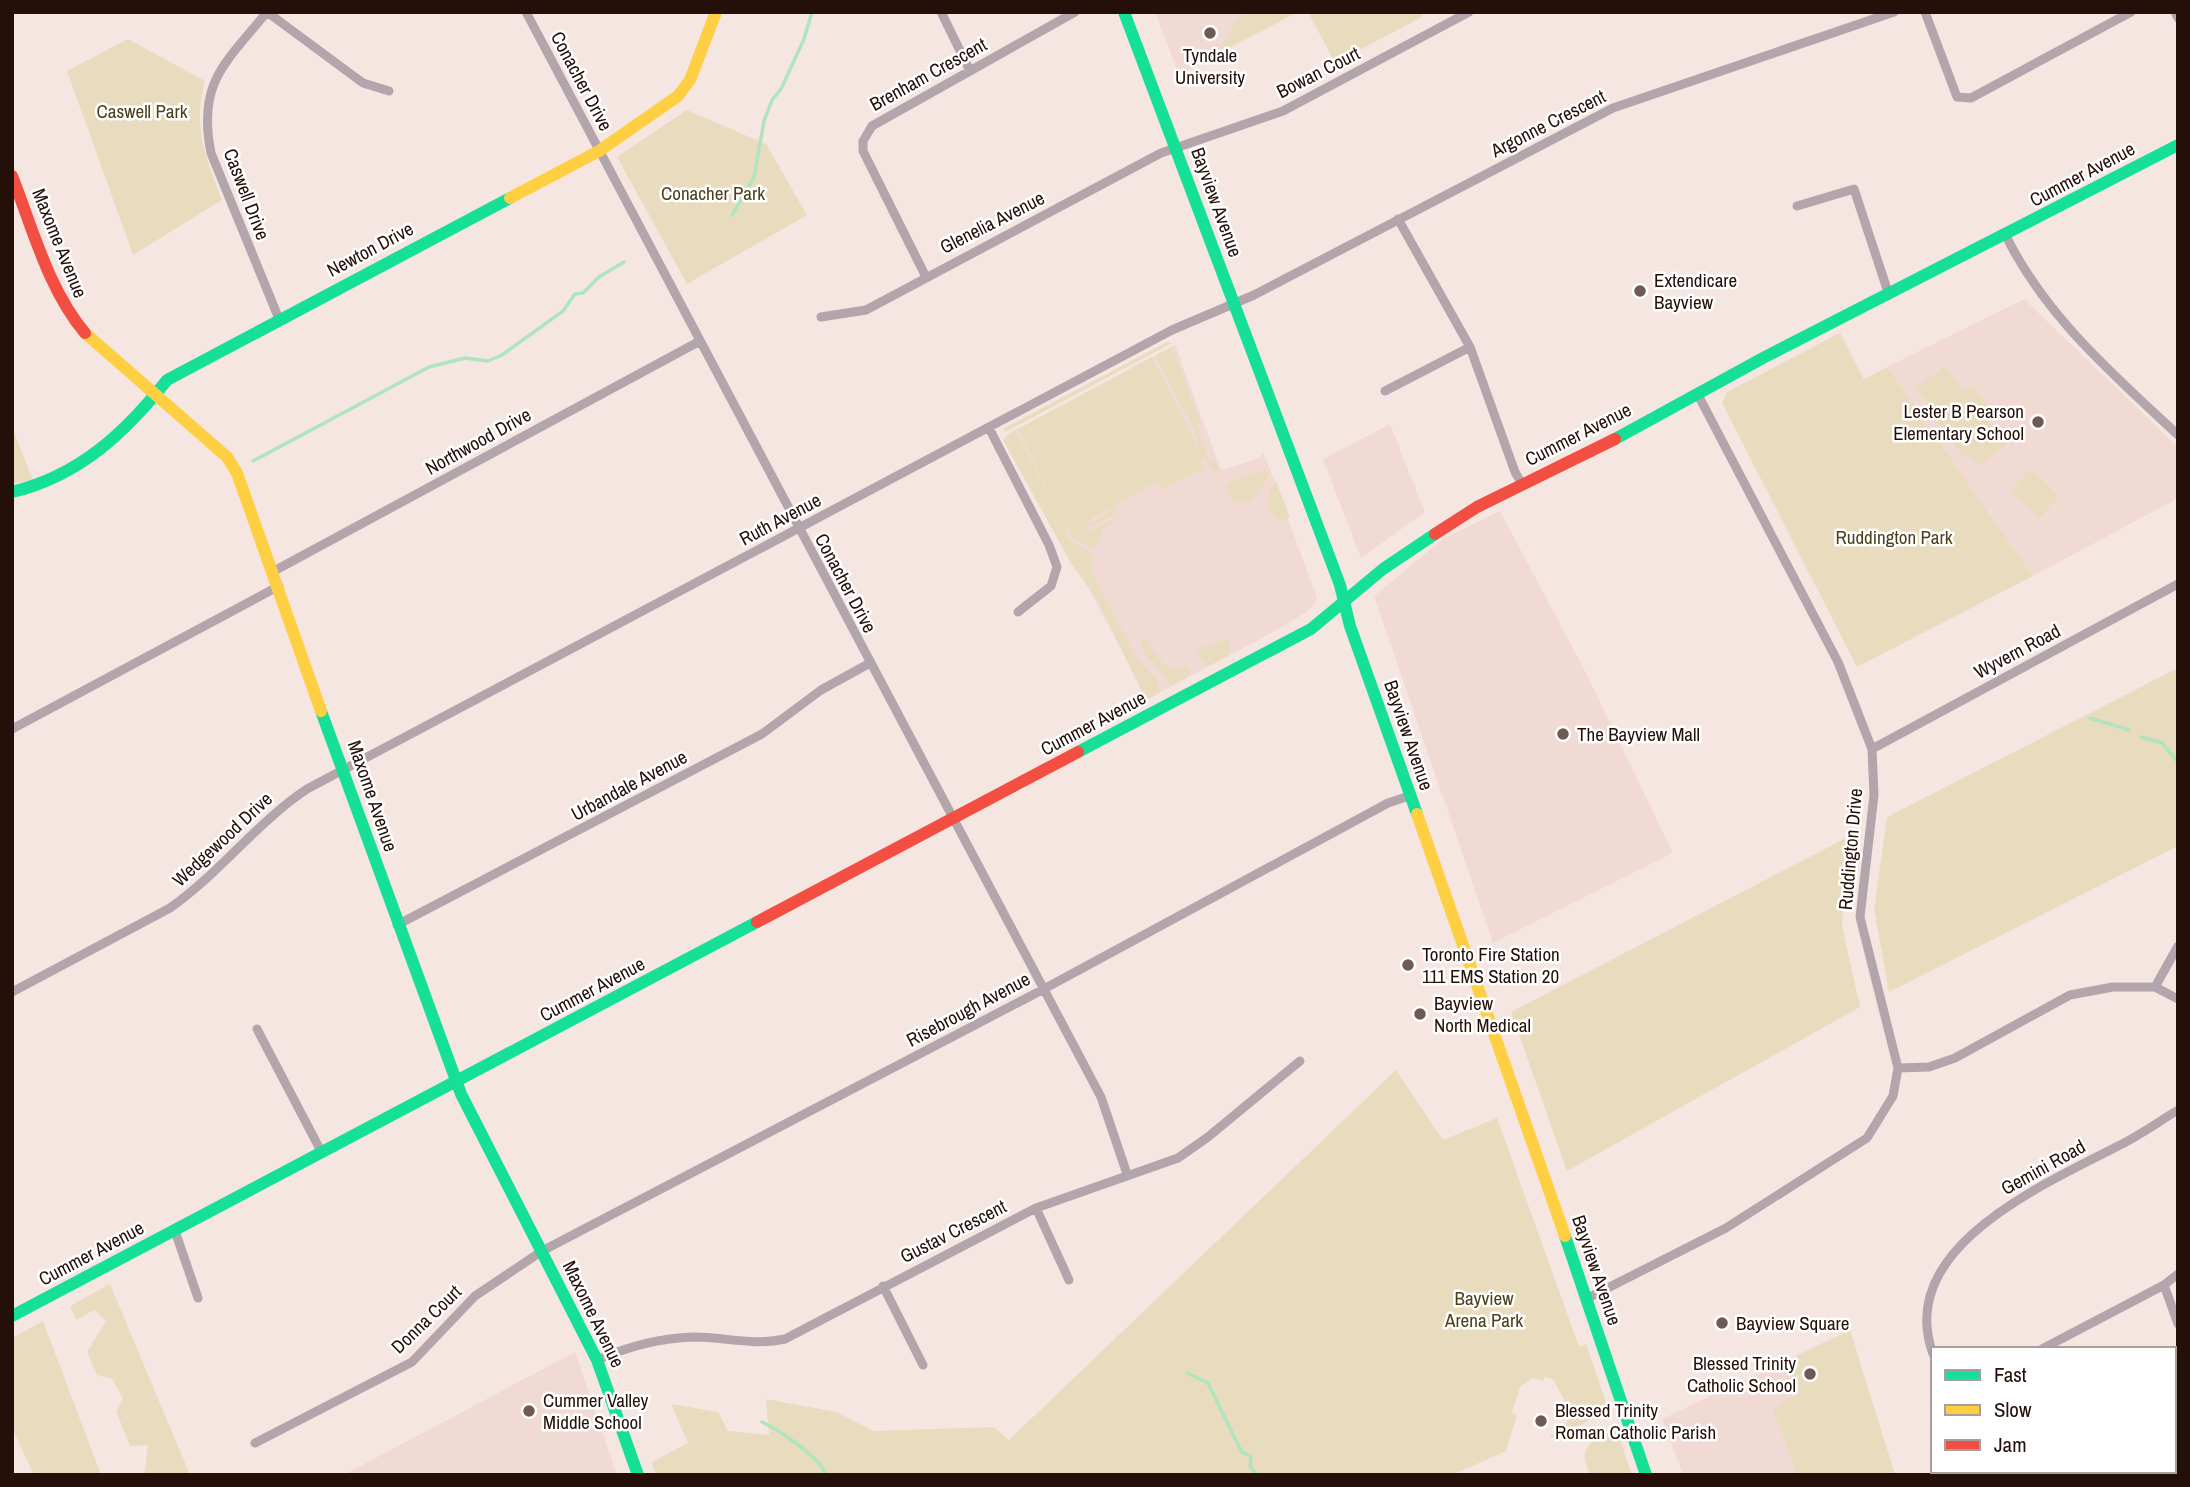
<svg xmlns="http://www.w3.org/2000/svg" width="2190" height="1487" viewBox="0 0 2190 1487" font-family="'Archivo Narrow',sans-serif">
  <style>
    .built { fill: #f2dad4 }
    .green { fill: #e9dcbe }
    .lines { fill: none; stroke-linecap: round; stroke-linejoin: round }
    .stream { stroke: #aee5bf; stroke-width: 3.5 }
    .street { stroke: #b2a5ab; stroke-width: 9 }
    .fast { stroke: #16e098; stroke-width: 12 }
    .slow { stroke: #ffcf43; stroke-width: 12 }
    .jam { stroke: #f24e42; stroke-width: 12 }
    .poi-dot { fill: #6e5a55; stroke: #fff; stroke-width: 2.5 }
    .labels { text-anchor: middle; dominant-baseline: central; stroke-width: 5; stroke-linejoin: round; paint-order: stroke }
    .poi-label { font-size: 19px; fill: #250f09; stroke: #fff; text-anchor: start }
    .street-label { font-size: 19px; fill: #250f09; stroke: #fff }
    .park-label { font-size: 19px; fill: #4a411b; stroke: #fff }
  </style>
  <rect width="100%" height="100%" fill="#f5e6e2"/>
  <!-- built -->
  <path class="built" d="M1155,12H1298L1179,75Z
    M2024,299L2178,447V496L2173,501L2033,576L1887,367Z
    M1175,345L1221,470L1257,459L1264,453L1317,598L1311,609L1284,626L1148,699L1006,435Z
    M1390,424L1425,512L1361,558L1323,459Z
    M1500,511L1585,671L1673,853L1493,943L1374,596L1444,538Z
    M1850,1330L1895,1475H1683L1662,1419Z
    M575,1352L617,1475H344L353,1470Z"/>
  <!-- green -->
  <path class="green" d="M1247,12H1298L1218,53L1239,17Z
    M1308,12H1420L1422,17L1335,63Z
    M128,39L205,81C192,125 206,159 222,200L133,255L67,71Z
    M687,110L766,144L807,215L687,284L617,157Z
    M1840,333L1864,379L1887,367L2033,576L1857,667L1722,403L1727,392Z
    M1167,342L1172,343L1005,432L1003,429Z
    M1172,347L1201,423L1197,426L1210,463L1215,462L1221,471L1211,470L1204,458L1200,461L1204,469L1162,489L1158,482L1115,504L1118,512L1091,527L1090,524L1110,511L1106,509L1086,523L1089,531L1120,516L1102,531L1099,543L1093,549L1071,537L1069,529L1065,531L1070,540L1094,554L1091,565L1094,576L1138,660L1156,679L1160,692L1146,700L1096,597L1072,565L1003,440L1015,430L1062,521L1018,429L1152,357L1199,449L1195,431L1155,356Z
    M1945,366L1964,390L1972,385L1989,406V423L2006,445L1978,467L1969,456L1965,459L1930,413L1933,410L1916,388Z
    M12,427L33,480L12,484Z
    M2030,469L2060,496L2039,518L2010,491Z
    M1265,470L1271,471L1257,496L1243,504L1231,500L1226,483Z
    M1276,481L1290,518L1281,521L1274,518C1265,506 1266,492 1276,481Z
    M1144,635C1151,647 1163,671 1179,669C1182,669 1185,666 1188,666L1191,675L1172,685L1146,655L1140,642Z
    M1229,638L1230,655L1207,667L1195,650Z
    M2178,668V846L1889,992L1874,909L1887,817Z
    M1848,837L1842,926L1860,1007L1567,1171L1511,1012Z
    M1396,1070L1443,1140L1497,1118L1579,1347L1586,1344L1607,1405L1604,1413L1554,1438L1549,1436L1565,1427L1570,1411L1553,1379L1545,1377L1543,1381L1532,1378L1520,1387L1512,1413L1517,1415L1506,1451L1452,1475H656L652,1462L688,1443L671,1404L718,1412L728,1431L769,1435L766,1399L836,1412L873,1431L994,1427L1009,1440Z
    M110,1284L190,1475H144L148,1445L130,1446L116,1411L123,1398L112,1379L97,1375L87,1352L106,1321L94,1310L76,1320L70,1306Z
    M43,1321L101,1475H34L12,1428V1338Z
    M1850,1330L1895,1475H1797L1773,1409L1800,1392L1790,1360Z
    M1611,1431L1618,1433L1632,1475H1591C1577,1451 1588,1441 1611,1431Z"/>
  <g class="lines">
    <!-- stream -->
    <path class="stream" d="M732,215L754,177L764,121L772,100L781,89L804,39L812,12
      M253,461L429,367L465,358L488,361L502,355L563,311L575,294L583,293L599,277L624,262
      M2090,718L2129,730
      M2141,737L2162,743L2178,762
      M1187,1373L1208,1383L1241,1451L1251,1457L1250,1467L1258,1475
      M762,1422C778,1429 821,1458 826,1475"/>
    <!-- street -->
    <path class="street" d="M267,12C225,63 197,83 211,153L279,319
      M267,12L363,83L389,91
      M526,12L1101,1097L1127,1174
      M941,12L970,71
      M1925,12L1957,97L1971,98L2131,12
      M2175,12L2178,18
      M1797,206L1854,189L1889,295
      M1398,219L1470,347L1515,472L1522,484
      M2006,236C2046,317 2113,374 2178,435
      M926,277L863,151V141L872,126L1075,12
      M821,317L866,310L1161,153L1283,111L1469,12
      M1385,391L1470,347
      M989,428L1049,545L1057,567L1051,586L1018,612
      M274,571L700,341
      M12,729L279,586
      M1872,749L2178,584
      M397,925L762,734L821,690L870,663
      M2155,987L2178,946
      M12,992L170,908C220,873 256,823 307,789L1172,330L1254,295L1613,108L1894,12
      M257,1029L322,1153
      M1898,1068L1929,1067L1955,1058L2070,995L2113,987H2155L2178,999
      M1036,1208L1069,1280
      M175,1231L198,1298
      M2164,1285L2178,1324
      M883,1286L923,1365
      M1586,1299L1726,1228L1867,1138L1893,1096L1898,1068L1860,917L1874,795L1872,749L1838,662L1697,393
      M2042,1349L2164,1285L2178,1274
      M1933,1354C1894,1247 2046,1184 2118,1146C2139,1136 2158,1122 2178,1110
      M597,1360C627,1347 660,1338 693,1337C725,1337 753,1346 785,1339L1036,1208L1178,1158L1208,1137L1300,1061
      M2174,1435L2178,1433
      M255,1443L412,1362L475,1296L542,1251L1042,990L1388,803L1409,796
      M2099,1475L2105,1471"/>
    <!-- fast -->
    <path class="fast" d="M1124,12L1340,585L1350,626L1417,814
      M1615,439L1763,358L2178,145
      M12,492C79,476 125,433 167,380L510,198
      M321,711L461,1094L597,1360L638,1475
      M1078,752L1311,629L1383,569L1435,534
      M1565,1236L1646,1475
      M12,1316L757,922"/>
    <!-- slow -->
    <path class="slow" d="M510,198L599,151L678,96L690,80L716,12
      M85,333L227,457L237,473L321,711
      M1417,814L1565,1236"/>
    <!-- jam -->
    <path class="jam" d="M12,176C33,229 48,289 85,333
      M1435,534L1477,507L1615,439
      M757,922L1078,752"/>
  </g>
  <!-- markers -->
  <g class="poi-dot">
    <circle cx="1210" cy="33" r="7"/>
    <circle cx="1640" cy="291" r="7"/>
    <circle cx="2038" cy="422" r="7"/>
    <circle cx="1563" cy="734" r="7"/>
    <circle cx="1408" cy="965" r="7"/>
    <circle cx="1420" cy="1014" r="7"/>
    <circle cx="1722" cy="1323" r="7"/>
    <circle cx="1810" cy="1374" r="7"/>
    <circle cx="529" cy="1411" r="7"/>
    <circle cx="1541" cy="1421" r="7"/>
  </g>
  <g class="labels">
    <!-- poi labels -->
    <g class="poi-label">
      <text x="1210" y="55" text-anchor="middle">Tyndale<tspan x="1210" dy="22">University</tspan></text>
      <text x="1654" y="280">Extendicare<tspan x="1654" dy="22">Bayview</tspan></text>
      <text x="2024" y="411" text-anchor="end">Lester B Pearson<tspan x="2024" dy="22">Elementary School</tspan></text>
      <text x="1577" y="734">The Bayview Mall</text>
      <text x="1422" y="954">Toronto Fire Station<tspan x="1422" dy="22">111 EMS Station 20</tspan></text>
      <text x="1434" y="1003">Bayview<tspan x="1434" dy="22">North Medical</tspan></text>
      <text x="1736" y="1323">Bayview Square</text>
      <text x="1796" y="1363" text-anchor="end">Blessed Trinity<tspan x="1796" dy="22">Catholic School</tspan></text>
      <text x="543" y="1400">Cummer Valley<tspan x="543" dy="22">Middle School</tspan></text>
      <text x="1555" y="1410">Blessed Trinity<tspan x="1555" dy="22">Roman Catholic Parish</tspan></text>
    </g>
    <!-- street labels -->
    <g class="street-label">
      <text transform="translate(1318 72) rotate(-27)">Bowan Court</text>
      <text transform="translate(928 74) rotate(-29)">Brenham Crescent</text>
      <text transform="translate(582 81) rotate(62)">Conacher Drive</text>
      <text transform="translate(1548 123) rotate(-27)">Argonne Crescent</text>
      <text transform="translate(2082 174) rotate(-28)">Cummer Avenue</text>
      <text transform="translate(247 194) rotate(69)">Caswell Drive</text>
      <text transform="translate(1217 202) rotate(70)">Bayview Avenue</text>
      <text transform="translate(992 222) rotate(-27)">Glenelia Avenue</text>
      <text transform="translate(60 243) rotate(68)">Maxome Avenue</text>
      <text transform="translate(370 249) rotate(-28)">Newton Drive</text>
      <text transform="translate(1578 434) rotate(-27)">Cummer Avenue</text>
      <text transform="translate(478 441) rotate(-29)">Northwood Drive</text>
      <text transform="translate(780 519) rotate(-28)">Ruth Avenue</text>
      <text transform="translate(846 583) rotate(62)">Conacher Drive</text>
      <text transform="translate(2017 651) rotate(-28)">Wyvern Road</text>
      <text transform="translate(1093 723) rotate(-28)">Cummer Avenue</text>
      <text transform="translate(1409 735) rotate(71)">Bayview Avenue</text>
      <text transform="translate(629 785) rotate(-28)">Urbandale Avenue</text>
      <text transform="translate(373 796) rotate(71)">Maxome Avenue</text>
      <text transform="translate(222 839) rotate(-43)">Wedgewood Drive</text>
      <text transform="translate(1850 849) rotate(-85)">Ruddington Drive</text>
      <text transform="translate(592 989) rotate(-28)">Cummer Avenue</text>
      <text transform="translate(968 1009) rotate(-28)">Risebrough Avenue</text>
      <text transform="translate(2043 1167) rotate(-29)">Gemini Road</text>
      <text transform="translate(953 1231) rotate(-27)">Gustav Crescent</text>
      <text transform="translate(91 1253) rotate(-28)">Cummer Avenue</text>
      <text transform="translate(1597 1270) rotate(71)">Bayview Avenue</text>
      <text transform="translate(594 1314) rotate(64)">Maxome Avenue</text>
      <text transform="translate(426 1319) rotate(-44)">Donna Court</text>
    </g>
    <!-- park labels -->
    <g class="park-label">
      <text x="142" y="111">Caswell Park</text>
      <text x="713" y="193">Conacher Park</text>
      <text x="1894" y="537">Ruddington Park</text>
      <text x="1484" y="1298">Bayview<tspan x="1484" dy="22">Arena Park</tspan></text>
    </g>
  </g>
  <!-- border -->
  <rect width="2190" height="1487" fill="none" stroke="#250f09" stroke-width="28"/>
  <!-- legend -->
  <rect x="1931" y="1347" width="245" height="126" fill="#ffffff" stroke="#a89f9d" stroke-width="2"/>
  <rect x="1945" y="1370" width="35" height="10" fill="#16e098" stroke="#a89f9d" stroke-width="2"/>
  <text x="1994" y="1382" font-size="21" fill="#250f09">Fast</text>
  <rect x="1945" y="1405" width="35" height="10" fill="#ffcf43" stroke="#a89f9d" stroke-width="2"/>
  <text x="1994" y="1417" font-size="21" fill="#250f09">Slow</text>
  <rect x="1945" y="1440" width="35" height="10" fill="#f24e42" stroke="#a89f9d" stroke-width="2"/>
  <text x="1994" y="1452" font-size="21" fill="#250f09">Jam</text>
</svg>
